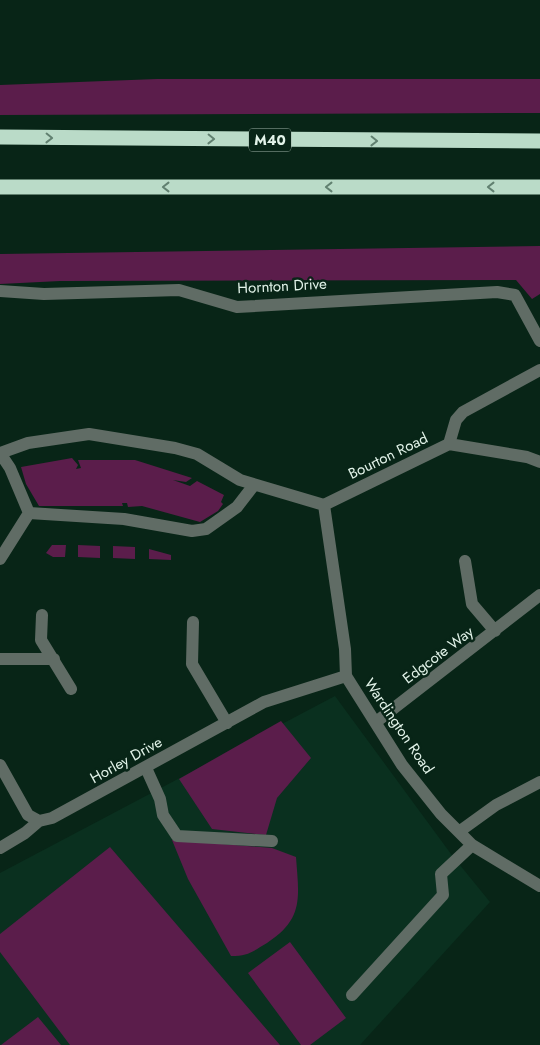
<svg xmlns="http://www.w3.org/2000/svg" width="540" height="1045" viewBox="0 0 540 1045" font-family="Jost,sans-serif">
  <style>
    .built { fill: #0a301f }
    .green { fill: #5b1d4b }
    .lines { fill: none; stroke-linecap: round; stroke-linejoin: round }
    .minor { stroke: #606c65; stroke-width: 12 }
    .highway { stroke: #badbc8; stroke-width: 15 }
    .oneway { stroke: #618070 }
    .labels { text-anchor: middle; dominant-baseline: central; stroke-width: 5; stroke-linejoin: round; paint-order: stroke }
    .shield { fill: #082517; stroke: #a1b5aa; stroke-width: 1 }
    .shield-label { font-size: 14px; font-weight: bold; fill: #e2f3e9 }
    .street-label { font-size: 15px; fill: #e2f3e9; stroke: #082517 }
  </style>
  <rect width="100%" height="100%" fill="#082517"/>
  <!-- built -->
  <path class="built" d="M335,696L451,854L490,902L360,1045H0V873Z"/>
  <!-- green -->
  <path class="green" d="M157,79H540V113L0,115V85Z
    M540,246V294L532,299L516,280L60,281L0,284V254Z
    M72,458L78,465L76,469L81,468L78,460H135L192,478L186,482L173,480L190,486L197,481L224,495L221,502L223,504L218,511L200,522L142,506L128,507L127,503H122L123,506H39L26,484L21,467Z
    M52,545H66L65,557H53L46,553Z
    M78,545L100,546V558L78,557Z
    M113,546L135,547V559L113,558Z
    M149,549L171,555V560L149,559Z
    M281,721L311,758L277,798L266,835L212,829L179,779Z
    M172,840L272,848L296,857C299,898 304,919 267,943C252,952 248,956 231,956L188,879Z
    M110,847L280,1045H70L0,952V934Z
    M290,942L346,1018L310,1045H301L248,973Z
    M38,1017L61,1045H1Z"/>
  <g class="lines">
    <!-- minor -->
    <path class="minor" d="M0,291L44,294L179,290L237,307L497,292L515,295L540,341
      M449,444L456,420L463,412L540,370
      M324,505L345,649L346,676L402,765L441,814L472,845L540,886
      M29,513L124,519L192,531L206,529L237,507L254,485
      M0,559L29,513L10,468L0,453L28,443L89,434L175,448L197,454L240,480L324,505L449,444L527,457L540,462
      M465,561L472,604L495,631
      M42,615L41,640L71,689
      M193,622L192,664L227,723
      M0,659H54
      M376,722L540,595
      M0,765L28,815L39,821L52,818L264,702L346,676
      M146,768L160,799L163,815L177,836L272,841
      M460,831L496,805L540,782
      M0,848L25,833L39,821
      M352,995L443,895L441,874L472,845"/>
    <!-- highway -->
    <path class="highway" d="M0,137L540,141
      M0,187H540"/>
  </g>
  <!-- one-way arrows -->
  <defs><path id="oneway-chevron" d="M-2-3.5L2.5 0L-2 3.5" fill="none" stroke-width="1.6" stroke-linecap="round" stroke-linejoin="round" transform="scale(1.25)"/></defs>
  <g class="oneway">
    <use href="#oneway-chevron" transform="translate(49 138) rotate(1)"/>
    <use href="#oneway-chevron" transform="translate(211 139) rotate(1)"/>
    <use href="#oneway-chevron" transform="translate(374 141) rotate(1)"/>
    <use href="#oneway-chevron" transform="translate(166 187) rotate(-180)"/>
    <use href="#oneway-chevron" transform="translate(329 187) rotate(-180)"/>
    <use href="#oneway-chevron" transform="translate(491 187) rotate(-180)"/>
  </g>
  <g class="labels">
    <!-- shield labels -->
    <rect class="shield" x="249" y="128.5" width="42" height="23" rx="4"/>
    <g class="shield-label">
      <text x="270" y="140">M40</text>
    </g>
    <!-- street labels -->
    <g class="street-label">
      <text transform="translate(282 286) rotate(-3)">Hornton Drive</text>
      <text transform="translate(388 456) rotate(-26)">Bourton Road</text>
      <text transform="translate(438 655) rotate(-37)">Edgcote Way</text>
      <text transform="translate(399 726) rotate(56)">Wardington Road</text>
      <text transform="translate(126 760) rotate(-29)">Horley Drive</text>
    </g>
  </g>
</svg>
